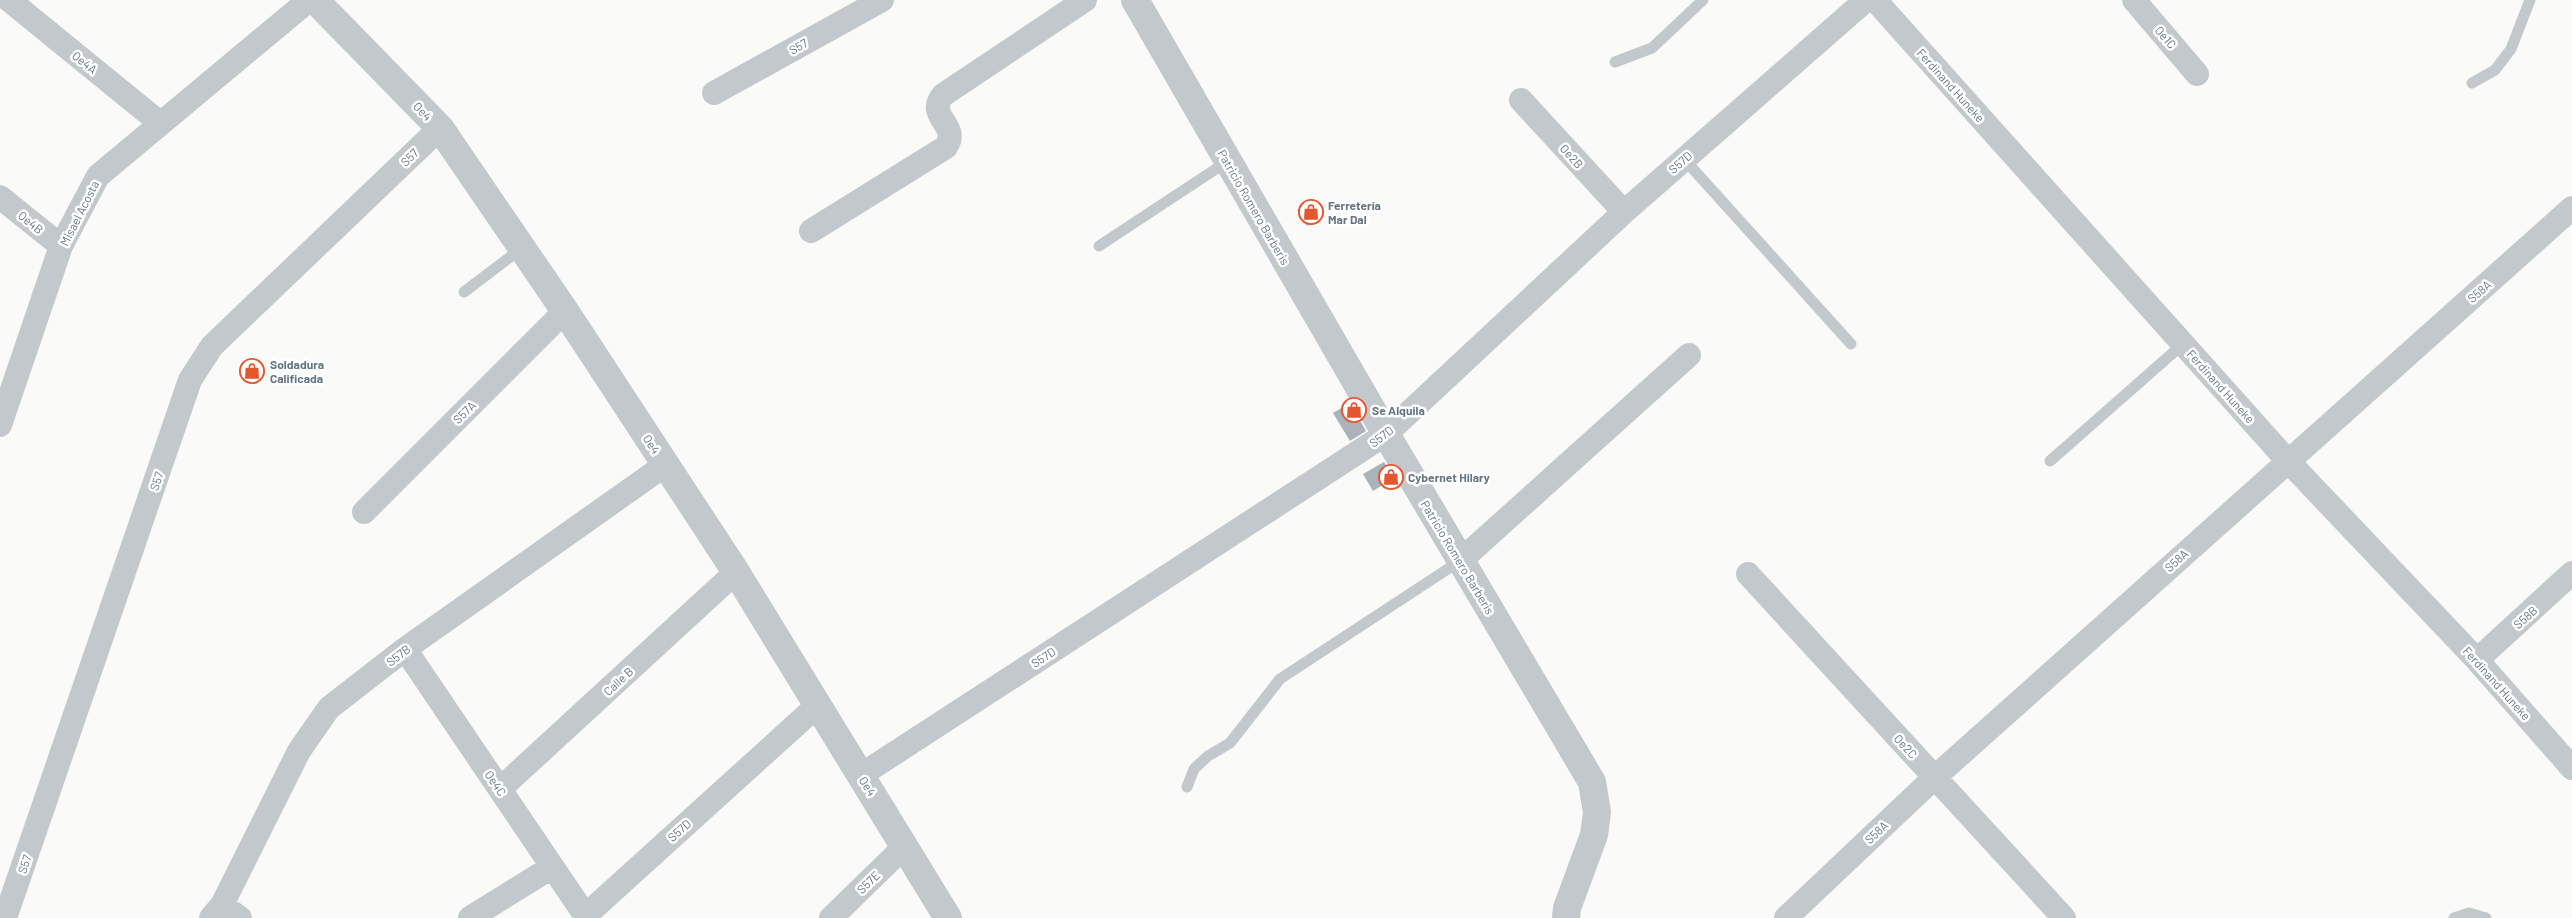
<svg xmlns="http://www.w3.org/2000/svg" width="2572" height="918" viewBox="0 0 2572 918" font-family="Barlow,sans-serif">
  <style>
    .building { fill: #aab3b9 }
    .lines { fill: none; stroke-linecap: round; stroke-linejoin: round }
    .service { stroke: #c3c8cc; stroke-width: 11 }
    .minor { stroke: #c3c8cc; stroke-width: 24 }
    .tertiary { stroke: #c3c8cc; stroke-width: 28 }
    .labels { text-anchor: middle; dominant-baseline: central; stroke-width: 5; stroke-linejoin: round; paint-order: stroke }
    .street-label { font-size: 12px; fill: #657683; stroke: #fff }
    .poi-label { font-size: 12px; font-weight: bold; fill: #657683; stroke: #fff; text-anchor: start }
  </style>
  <rect width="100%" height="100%" fill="#fafaf8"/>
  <!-- building -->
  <path class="building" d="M1314,199L1324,215L1307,226L1297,210Z
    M1350,403L1366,431L1350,441L1333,413Z
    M1384,462L1394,478L1373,491L1363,474Z"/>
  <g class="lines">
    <!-- service -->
    <path class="service" d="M1615,62L1652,48L1703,0
      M2472,83L2495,70L2511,49L2530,0
      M1684,159L1851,344
      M1099,246L1228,161
      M464,292L522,248
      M2050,461L2183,344
      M1187,787L1194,769L1208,756L1230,743L1280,679L1460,561
      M2454,918L2469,913L2486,918"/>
    <!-- minor -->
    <path class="minor" d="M9,0L160,123
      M1875,0L2287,460L2477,660L2572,768
      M2134,0L2197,74
      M714,93L882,0
      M1521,100L1624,212
      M0,197L61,246
      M811,231L946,147C961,125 925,117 943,95L1085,0
      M0,425L61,246L98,176L309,0
      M364,512L565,311
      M1460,561L1689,355
      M1748,574L2064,918
      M405,649L587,918
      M2477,660L2572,573
      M861,775L1386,434L1624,212L1866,0
      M500,789L736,572
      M222,905L240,918
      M585,916L819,704
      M5,918L190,380L212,346L440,128
      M211,918L222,905L299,751L329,708L405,649L665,465
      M470,918L552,867
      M831,918L905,846
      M1786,918L1935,777L2572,208"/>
    <!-- tertiary -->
    <path class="tertiary" d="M315,0L440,128L565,311L736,572L948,918
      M1135,0L1386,434L1592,782L1597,812L1594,835L1567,908L1566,918"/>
  </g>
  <!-- icons -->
  <defs>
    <symbol id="shop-ring" viewBox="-11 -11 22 22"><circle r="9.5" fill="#fff" stroke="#e4572e" stroke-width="1.5"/><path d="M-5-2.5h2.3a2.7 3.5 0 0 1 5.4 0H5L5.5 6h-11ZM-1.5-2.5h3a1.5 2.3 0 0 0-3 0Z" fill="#e4572e"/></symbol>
  </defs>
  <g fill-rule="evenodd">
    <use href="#shop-ring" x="1297" y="198" width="28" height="28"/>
    <use href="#shop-ring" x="238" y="357" width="28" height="28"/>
    <use href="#shop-ring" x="1340" y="396" width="28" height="28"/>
    <use href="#shop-ring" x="1377" y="463" width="28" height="28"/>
  </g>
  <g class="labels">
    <!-- street labels -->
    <g class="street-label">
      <text transform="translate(2166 37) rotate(49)">Oe1C</text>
      <text transform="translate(798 46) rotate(-29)">S57</text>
      <text transform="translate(85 62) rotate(39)">Oe4A</text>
      <text transform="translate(1951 85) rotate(48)">Ferdinand Huneke</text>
      <text transform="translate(423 111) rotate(46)">Oe4</text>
      <text transform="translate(1572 156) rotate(48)">Oe2B</text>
      <text transform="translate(409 157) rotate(-44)">S57</text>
      <text transform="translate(1680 162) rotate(-41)">S57D</text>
      <text transform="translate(1254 207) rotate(60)">Patricio Romero Barberis</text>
      <text transform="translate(79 213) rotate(-63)">Misael Acosta</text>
      <text transform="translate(31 222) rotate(39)">Oe4B</text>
      <text transform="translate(2479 291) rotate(-41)">S58A</text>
      <text transform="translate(2221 386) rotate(48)">Ferdinand Huneke</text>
      <text transform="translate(464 412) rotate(-45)">S57A</text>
      <text transform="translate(1381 436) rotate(-37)">S57D</text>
      <text transform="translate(652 444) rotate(57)">Oe4</text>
      <text transform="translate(156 481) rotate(-71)">S57</text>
      <text transform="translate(1458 557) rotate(59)">Patricio Romero Barberis</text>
      <text transform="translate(2176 560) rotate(-42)">S58A</text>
      <text transform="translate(2525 617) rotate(-42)">S58B</text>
      <text transform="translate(398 655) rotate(-37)">S57B</text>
      <text transform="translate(1043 657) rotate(-33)">S57D</text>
      <text transform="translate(618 681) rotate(-43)">Calle B</text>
      <text transform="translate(2497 683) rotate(48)">Ferdinand Huneke</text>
      <text transform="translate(1906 746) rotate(47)">Oe2C</text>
      <text transform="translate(496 783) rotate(56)">Oe4C</text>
      <text transform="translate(868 786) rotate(58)">Oe4</text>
      <text transform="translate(679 830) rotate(-42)">S57D</text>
      <text transform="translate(1876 832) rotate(-43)">S58A</text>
      <text transform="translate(24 864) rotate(-71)">S57</text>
      <text transform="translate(868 882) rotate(-44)">S57E</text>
    </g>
    <!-- poi labels -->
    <g class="poi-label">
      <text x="1328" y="205">Ferretería<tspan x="1328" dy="14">Mar Dal</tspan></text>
      <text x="270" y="364">Soldadura<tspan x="270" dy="14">Calificada</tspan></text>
      <text x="1372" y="410">Se Alquila</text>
      <text x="1408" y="477">Cybernet Hilary</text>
    </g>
  </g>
</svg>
